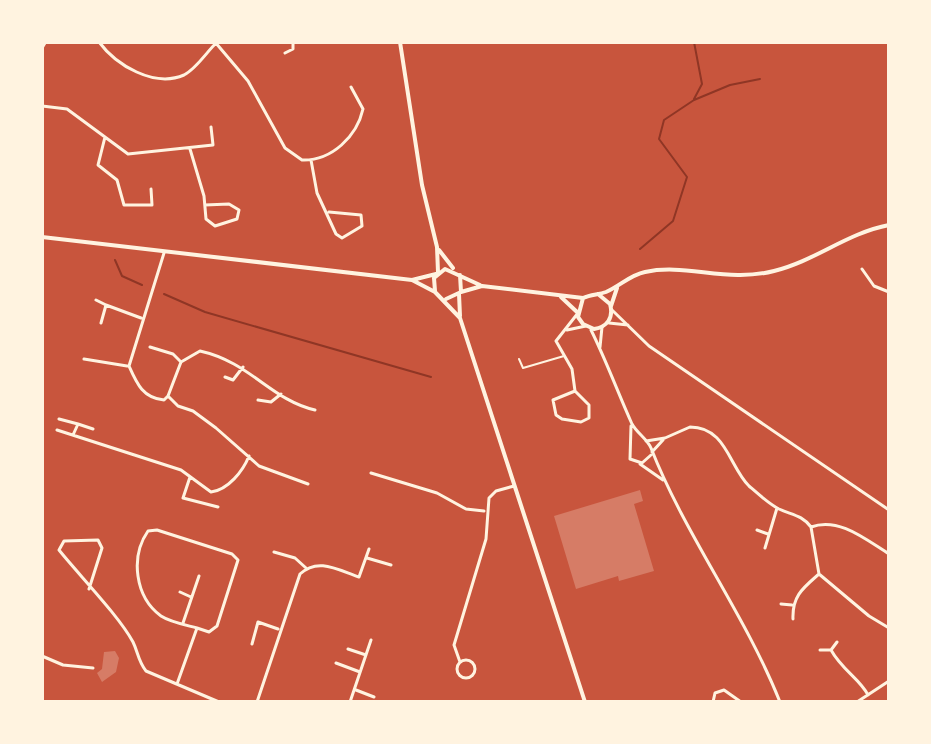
<svg xmlns="http://www.w3.org/2000/svg" width="931" height="744" viewBox="0 0 931 744" font-family="Helvetica,sans-serif">
  <style>
    .lines { fill: none; stroke-linecap: round; stroke-linejoin: round }
    .stream { stroke: #8f3625; stroke-width: 2 }
    .building { fill: #d67c66 }
    .service { stroke: #fff3e0; stroke-width: 2 }
    .minor { stroke: #fff3e0; stroke-width: 3 }
    .tertiary { stroke: #fff3e0; stroke-width: 4 }
  </style>
  <rect width="100%" height="100%" fill="#c8553d"/>
  <g class="lines">
    <!-- stream -->
    <path class="stream" d="M694,42L702,84L694,99
      M640,249L673,221L687,177L659,139L664,120L694,100L730,85L760,79
      M115,260L122,276L142,285
      M164,294L205,312L431,377"/>
  </g>
  <!-- building -->
  <path class="building" d="M640,490L643,501L634,504L654,571L619,581L618,576L576,589L554,516Z
    M115,651L119,658L116,672L102,682L97,673L102,669L104,652Z"/>
  <g class="lines">
    <!-- service -->
    <path class="service" d="M519,359L523,368L564,356"/>
    <!-- minor -->
    <path class="minor" d="M99,42C116,65 154,88 184,75C196,69 206,53 216,43
      M215,42L248,81L285,148L302,160C332,161 357,136 363,109L351,87
      M285,53L293,49V42
      M42,106L67,109L128,154L213,145L211,127
      M105,137L98,165L117,180L124,205H152L151,189
      M190,149L204,196L206,219L215,226L237,219L239,210L229,204L205,205
      M311,160L317,193L336,234L342,238L362,226L361,215L329,212
      M164,253L129,366C137,384 143,398 164,400L168,396L178,406L193,411L216,428L259,466L308,484
      M862,269L874,286L889,292
      M96,300L106,305
      M612,310L649,346L889,510
      M101,323L106,305L141,318
      M609,323L628,325
      M567,330L586,326
      M591,330C606,360 618,393 632,424C637,433 647,439 651,448C685,535 745,614 780,702
      M150,347L173,354L181,362
      M600,347L602,327
      M84,359L127,366
      M225,377L233,380L243,367
      M575,391L553,400L556,415L562,419L581,422L589,418V405L575,391L572,369L556,341L578,313
      M168,396L181,362L200,351C250,362 271,400 315,410
      M258,400L271,402L281,394
      M59,419L78,424
      M631,426L630,459L642,463L651,455
      M57,430L181,470L211,492C228,490 243,471 249,456
      M73,435L78,424L93,429
      M646,441L665,438L690,427C726,427 729,466 749,486C757,493 769,504 779,509C792,515 802,515 811,527L819,574L869,616L889,628
      M652,452L663,440
      M640,464L663,480
      M371,473L437,493L466,509L484,511
      M190,477L183,498L218,507
      M811,527C839,517 865,539 889,554
      M757,530L768,534
      M765,548L777,508
      M274,552L295,558L306,568
      M367,558L391,565
      M89,589L102,548L98,540L64,541L59,550C79,575 119,616 133,642C138,652 138,661 146,671L219,702
      M180,592L191,597
      M781,604L792,605
      M793,619C792,596 803,588 819,574
      M183,623L199,576
      M252,644L258,622L278,629
      M348,649L366,655
      M820,650H831C842,670 860,679 868,695
      M831,650L837,642
      M42,656L63,665L93,668
      M457 669a9 9 0 1 1 18 0a9 9 0 1 1-18 0Z
      M460,662L454,645L486,539L489,498L496,491L514,486
      M336,663L360,672
      M177,684L197,628L209,632L217,626L238,560L232,554L157,530L148,531C130,557 135,597 161,616C170,622 186,625 197,628
      M356,690L374,697
      M257,702L300,574C318,557 338,570 359,577L369,549
      M350,702L371,640
      M713,702L715,693L724,690L741,702
      M857,702L889,681"/>
    <!-- tertiary -->
    <path class="tertiary" d="M400,42L422,185L437,247L438,272
      M42,47L45,42
      M42,237L412,280L436,274
      M439,250L453,268
      M412,280L435,292L460,318L585,702
      M435,291L434,278L445,269L480,285
      M461,292L482,286L583,298
      M459,294L460,316
      M598,294L610,304C614,318 607,327 594,329L583,324L578,317L583,298C591,294 598,295 606,292C620,286 630,275 645,272C686,263 727,283 774,271C815,261 847,233 889,225
      M561,297L577,312
      M446,299L461,292L460,275
      M611,306L617,288"/>
  </g>
  <!-- border -->
  <rect width="931" height="744" fill="none" stroke="#fff3e0" stroke-width="88"/>
</svg>
